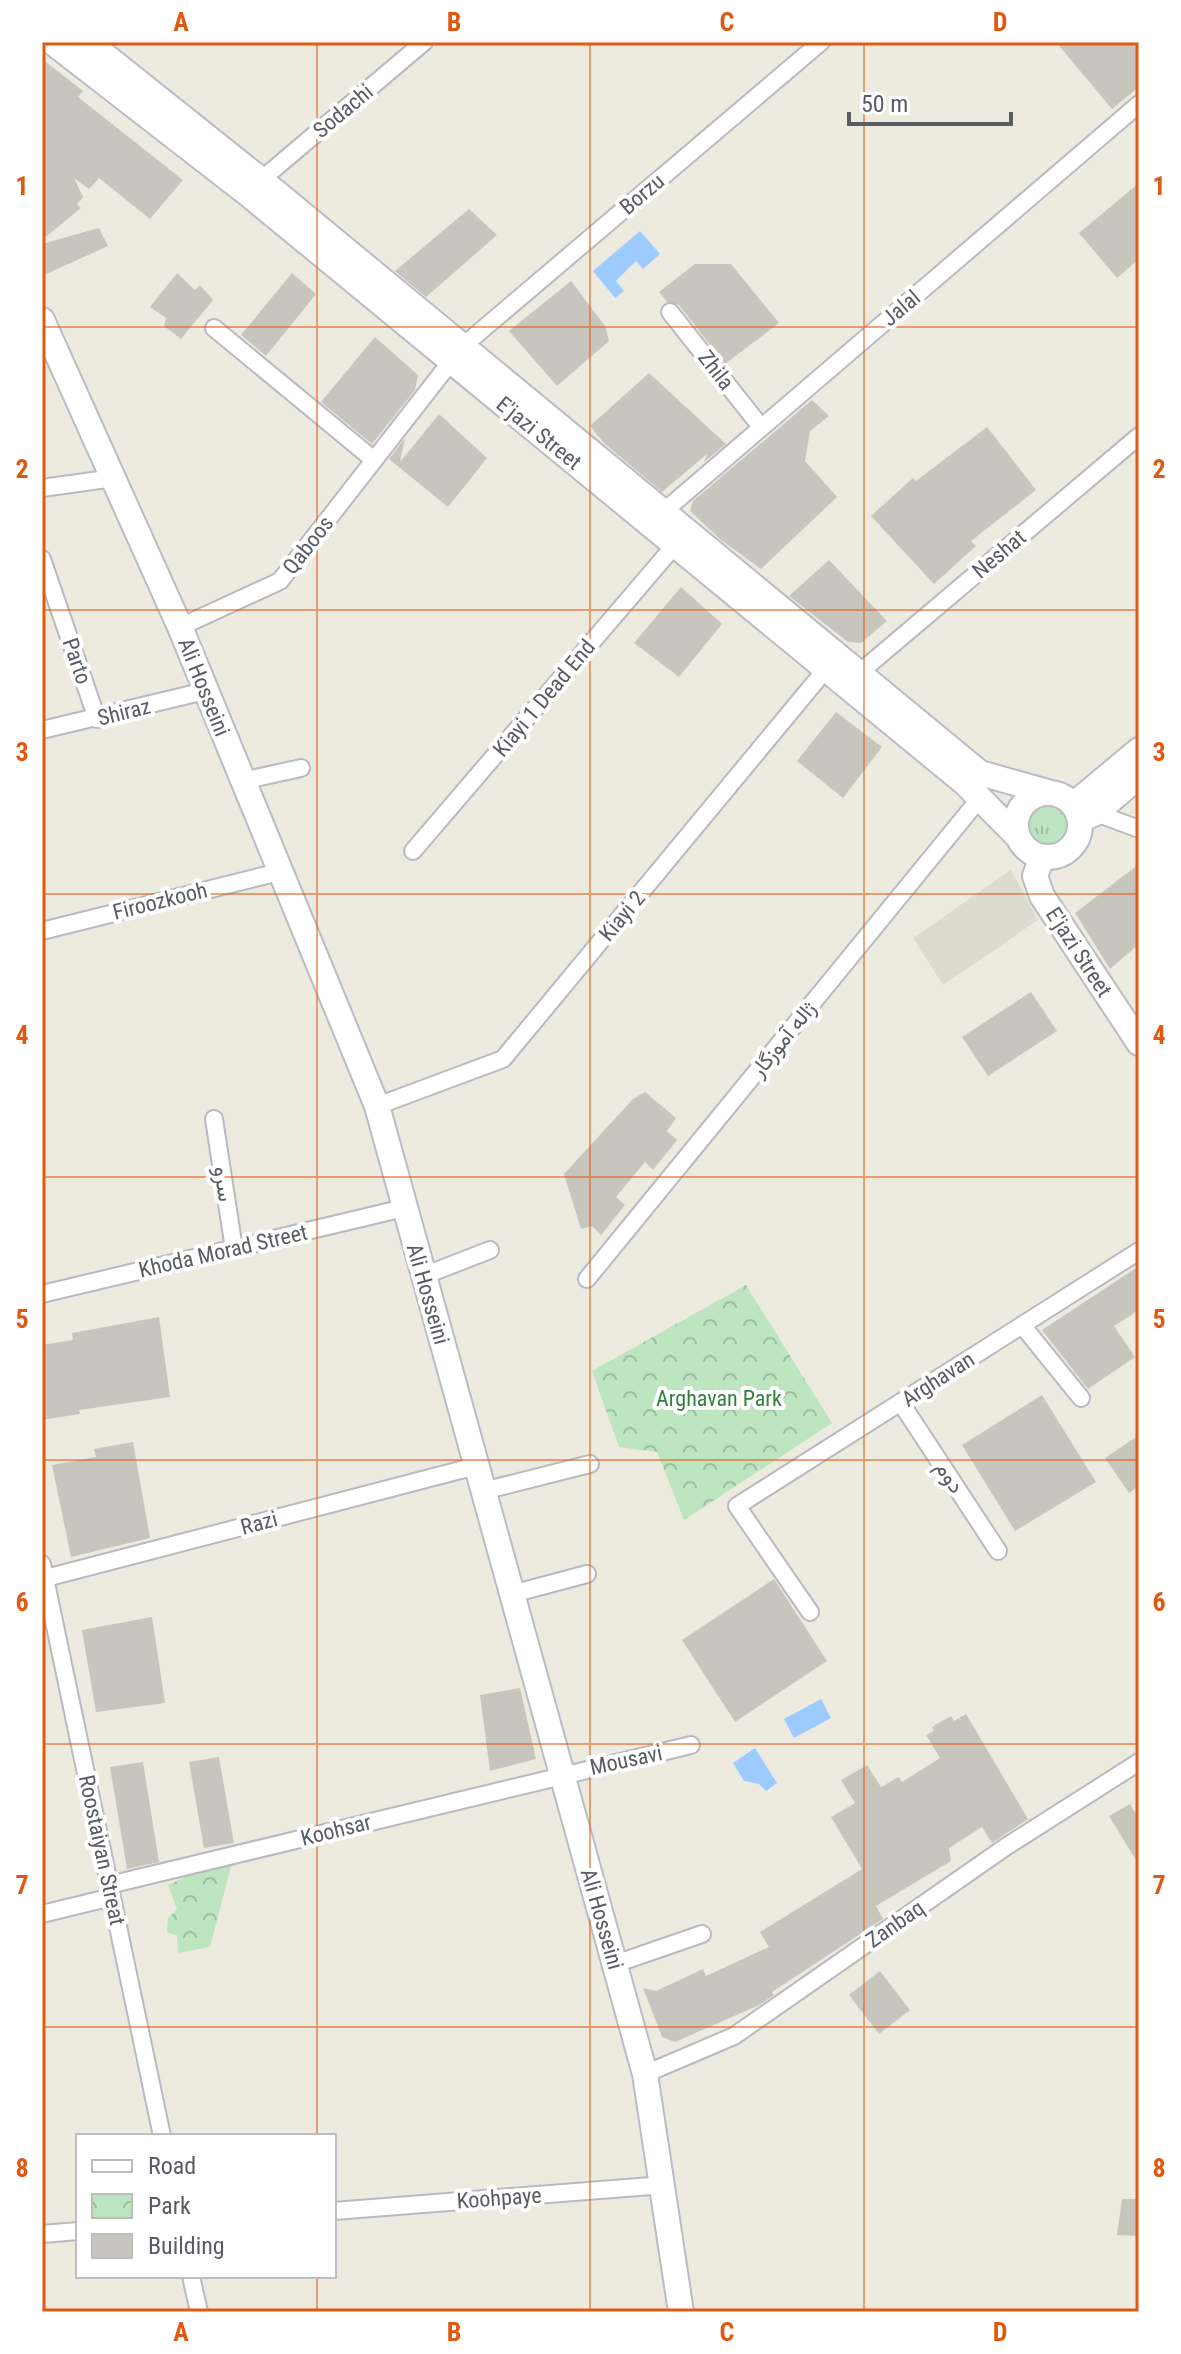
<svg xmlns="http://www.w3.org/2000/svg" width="1181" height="2354" viewBox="0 0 1181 2354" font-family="'Roboto Condensed',Vazirmatn,sans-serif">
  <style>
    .education { fill: #dddacf }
    .grass { fill: url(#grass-tufts) }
    .park { fill: url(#park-crowns) }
    .water { fill: #9ecbff }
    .building { fill: #c7c5be }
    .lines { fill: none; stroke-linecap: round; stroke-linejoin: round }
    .street-casing { stroke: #b8bac0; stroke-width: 20 }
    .secondary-casing { stroke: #b9bcc3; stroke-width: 28 }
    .street { stroke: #fff; stroke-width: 16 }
    .secondary { stroke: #fff; stroke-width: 24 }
    .grid { fill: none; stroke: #e15910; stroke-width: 2; stroke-opacity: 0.55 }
    .labels { text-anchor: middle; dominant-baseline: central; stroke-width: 8; stroke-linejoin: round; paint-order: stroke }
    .street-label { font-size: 22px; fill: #595c62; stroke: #fff }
    .park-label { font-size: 22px; fill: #31813d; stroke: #fff }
    .neatline { fill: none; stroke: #e15910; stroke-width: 3 }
    .grid-label { font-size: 26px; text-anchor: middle; font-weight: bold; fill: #e15910 }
  </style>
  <defs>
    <pattern id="grass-tufts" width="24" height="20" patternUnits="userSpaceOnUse" patternTransform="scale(2)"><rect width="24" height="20" fill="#bce5c0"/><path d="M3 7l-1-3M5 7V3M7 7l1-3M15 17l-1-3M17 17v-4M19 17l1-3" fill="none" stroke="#9cbd9f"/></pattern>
    <pattern id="park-crowns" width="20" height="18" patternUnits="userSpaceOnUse" patternTransform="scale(2)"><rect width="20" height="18" fill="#bce5c0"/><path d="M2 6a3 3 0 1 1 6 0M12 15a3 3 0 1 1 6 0" fill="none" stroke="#9cbd9f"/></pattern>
  </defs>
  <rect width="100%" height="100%" fill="#edebe0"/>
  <!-- education -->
  <path class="education" d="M1011,870L1038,920L943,985L913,938Z"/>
  <!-- grass -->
  <path class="grass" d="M1021 826a26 26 0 1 1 52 0a26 26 0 1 1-52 0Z"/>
  <!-- park -->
  <path class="park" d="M746,1285L832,1423L684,1520L657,1452L619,1447L592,1371Z
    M234,1855L210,1947L178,1953L177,1936L167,1932L168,1918L177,1909L168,1885Z"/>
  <!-- water -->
  <path class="water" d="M640,231L660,254L643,269L636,261L616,281L624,291L615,298L593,271Z
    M821,1699L831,1718L794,1738L784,1719Z
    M755,1748L777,1783L766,1791L759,1784L744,1781L733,1763Z"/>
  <!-- building -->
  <path class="building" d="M1056,42H1139V87L1112,109Z
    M42,59L83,91L78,97L183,180L150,219L99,178L89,189L74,178L83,197L77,204L81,208L42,240Z
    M1139,183V259L1117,278L1079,233Z
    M469,209L497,235L426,297L395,271Z
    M99,228L108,246L42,276V244Z
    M695,264H731L779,323L725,364L679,305L667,302L659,292Z
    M177,273L195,290L200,285L213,300L181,339L164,326L166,318L150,307Z
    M292,273L316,294L266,356L241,335Z
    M571,281L605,326L609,341L557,386L509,331Z
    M375,337L418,375L415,390L372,444L321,402Z
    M649,373L726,444L704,462L707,454L662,492L604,443L590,426Z
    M812,400L829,416L810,431L805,461L837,497L761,569L721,540L690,511L693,501Z
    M439,414L487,458L448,507L389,459L405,438L400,462Z
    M987,427L1036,490L971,541L976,546L934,584L871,516L913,478L916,481Z
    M829,560L887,621L861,643L848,642L789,596Z
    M681,587L722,624L679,677L634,643Z
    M836,712L882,747L843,798L797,761Z
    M1139,864V944L1110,969L1075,913Z
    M1031,992L1057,1031L988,1076L962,1037Z
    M645,1092L676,1118L667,1131L677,1140L653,1170L645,1162L616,1197L625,1205L601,1235L592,1226L581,1229L564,1174L633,1099Z
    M1139,1266V1310L1114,1326L1135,1357L1088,1389L1042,1330Z
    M159,1317L170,1397L79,1410L80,1414L42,1420V1345L73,1340L72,1333Z
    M1042,1395L1096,1482L1015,1531L962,1445Z
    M1139,1435V1486L1129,1493L1105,1458Z
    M133,1442L150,1538L71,1557L52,1465L96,1457L94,1449Z
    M774,1579L827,1661L735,1722L682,1640Z
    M152,1617L165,1703L96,1712L82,1630Z
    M520,1688L536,1759L490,1771L480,1695Z
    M966,1714L1028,1819L992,1843L982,1827L949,1848L951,1861L876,1906L883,1919L772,1992L774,1995L759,2005L675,2042L662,2037L643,1988L656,1991L703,1969L706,1976L769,1947L760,1932L862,1869L831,1817L855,1803L841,1780L867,1765L881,1787L899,1777L902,1782L940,1758L926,1735L934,1731L932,1727L951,1716L954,1721Z
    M219,1757L234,1843L204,1848L189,1762Z
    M143,1762L159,1862L127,1869L110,1767Z
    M1130,1804L1139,1819V1865L1109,1816Z
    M880,1971L910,2010L879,2034L849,1995Z
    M1122,2199H1139V2236L1117,2235Z"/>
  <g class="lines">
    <defs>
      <path id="street" d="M261,180L424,42
        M670,312L761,427
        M214,328L374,460
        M42,488L114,478
        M663,512L1139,104
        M42,559L97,719
        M180,627L280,581L463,346L821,42
        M859,673L1139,436
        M42,730L205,691
        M242,781L301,768
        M1096,813L1139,829
        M413,851L675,545
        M42,931L279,872
        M377,1106L503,1059L826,669
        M214,1119L234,1249
        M423,1276L490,1250
        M587,1279L980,798
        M42,1294L404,1208
        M1022,1325L1081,1398
        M901,1403L998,1551
        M483,1491L590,1464
        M42,1564L162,2136
        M42,1579L476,1466
        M512,1594L587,1574
        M810,1612L737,1506L1139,1251
        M109,1885L691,1745
        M42,1914L112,1897
        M615,1964L702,1934
        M645,2074L734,2036L1007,1846L1139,1762
        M334,2211L664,2185
        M42,2234L78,2231
        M191,2276L199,2312"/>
      <path id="secondary" d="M52,42L248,194L966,784L1017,836
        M88,42L261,180L980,773L1051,793
        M42,320L180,627L377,1106L645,2074L681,2312
        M1016 825a32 32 0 1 1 64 0a32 32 0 1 1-64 0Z
        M1073,805L1139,750
        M1080,820L1096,813L1139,776
        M1042,857L1035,876L1042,896L1139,1043"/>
    </defs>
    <!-- street casing -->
    <use href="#street" class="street-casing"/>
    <!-- secondary casing -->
    <use href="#secondary" class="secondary-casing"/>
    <!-- street -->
    <use href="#street" class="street"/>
    <!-- secondary -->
    <use href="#secondary" class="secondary"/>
  </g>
  <!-- grid -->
  <path class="grid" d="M317,42V2136M590,42V2312M864,42V2312M42,327H1139M42,610H1139M42,894H1139M42,1177H1139M42,1460H1139M42,1744H1139M42,2027H1139M317,2276V2312"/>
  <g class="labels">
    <!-- street labels -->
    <g class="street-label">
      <text transform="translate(343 111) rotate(-40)">Sodachi</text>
      <text transform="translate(642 194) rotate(-40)">Borzu</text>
      <text transform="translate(901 308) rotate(-40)">Jalal</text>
      <text transform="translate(716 370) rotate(52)">Zhila</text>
      <text transform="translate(539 433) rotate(39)">E'jazi Street</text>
      <text transform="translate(308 545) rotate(-52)">Qaboos</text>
      <text transform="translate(999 554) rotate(-40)">Neshat</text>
      <text transform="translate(77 661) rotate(71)">Parto</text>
      <text transform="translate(204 687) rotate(68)">Ali Hosseini</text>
      <text transform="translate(544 698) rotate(-50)">Kiayi 1 Dead End</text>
      <text transform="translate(124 712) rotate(-14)">Shiraz</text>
      <text transform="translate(160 901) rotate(-14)">Firoozkooh</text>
      <text transform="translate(622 916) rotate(-50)">Kiayi 2</text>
      <text transform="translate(1079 952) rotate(57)">E'jazi Street</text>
      <text transform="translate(783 1039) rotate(-51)">ژاله آموزگار</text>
      <text transform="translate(224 1184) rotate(82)">سرو</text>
      <text transform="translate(223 1251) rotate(-13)">Khoda Morad Street</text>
      <text transform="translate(428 1294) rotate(74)">Ali Hosseini</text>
      <text transform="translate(938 1379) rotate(-33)">Arghavan</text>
      <text transform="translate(950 1477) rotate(57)">دوم</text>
      <text transform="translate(259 1523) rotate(-15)">Razi</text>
      <text transform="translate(626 1760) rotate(-12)">Mousavi</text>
      <text transform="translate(336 1830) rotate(-14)">Koohsar</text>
      <text transform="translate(102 1850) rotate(78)">Roostaiyan Streat</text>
      <text transform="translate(602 1919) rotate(74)">Ali Hosseini</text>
      <text transform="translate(895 1924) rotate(-35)">Zanbaq</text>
      <text transform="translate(499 2198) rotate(-4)">Koohpaye</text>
    </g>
    <!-- park labels -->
    <g class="park-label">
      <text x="719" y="1398">Arghavan Park</text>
    </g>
  </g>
  <!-- border -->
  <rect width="1181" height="2354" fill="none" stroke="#ffffff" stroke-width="88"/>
  <!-- legend -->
  <rect x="76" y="2134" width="260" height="144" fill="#ffffff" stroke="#bdbec0" stroke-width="2"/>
  <rect x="92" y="2160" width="40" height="12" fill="#ffffff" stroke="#bdbec0" stroke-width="2"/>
  <text x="148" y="2174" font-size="24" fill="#595c62">Road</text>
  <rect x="92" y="2194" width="40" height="24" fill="url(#park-crowns)" stroke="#bdbec0" stroke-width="2"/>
  <text x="148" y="2214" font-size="24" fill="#595c62">Park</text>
  <rect x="92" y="2234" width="40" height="24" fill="#c7c5be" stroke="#bdbec0" stroke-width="2"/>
  <text x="148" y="2254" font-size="24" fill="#595c62">Building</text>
  <!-- scale -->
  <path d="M849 112v12h162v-12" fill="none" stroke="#595c62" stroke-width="4"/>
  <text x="861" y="112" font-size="24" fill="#595c62" stroke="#ffffff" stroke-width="6" paint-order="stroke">50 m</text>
  <rect x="44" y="44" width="1093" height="2266" class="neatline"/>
  <g class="grid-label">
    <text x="181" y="31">A</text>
    <text x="454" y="31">B</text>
    <text x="727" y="31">C</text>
    <text x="1000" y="31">D</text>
    <text x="22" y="195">1</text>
    <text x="1159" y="195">1</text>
    <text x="22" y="478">2</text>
    <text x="1159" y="478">2</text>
    <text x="22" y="761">3</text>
    <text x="1159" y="761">3</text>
    <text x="22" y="1044">4</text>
    <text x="1159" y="1044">4</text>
    <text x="22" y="1328">5</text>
    <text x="1159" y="1328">5</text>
    <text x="22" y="1611">6</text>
    <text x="1159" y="1611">6</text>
    <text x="22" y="1894">7</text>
    <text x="1159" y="1894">7</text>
    <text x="22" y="2177">8</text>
    <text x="1159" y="2177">8</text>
    <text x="181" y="2341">A</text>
    <text x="454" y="2341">B</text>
    <text x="727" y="2341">C</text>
    <text x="1000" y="2341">D</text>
  </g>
</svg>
